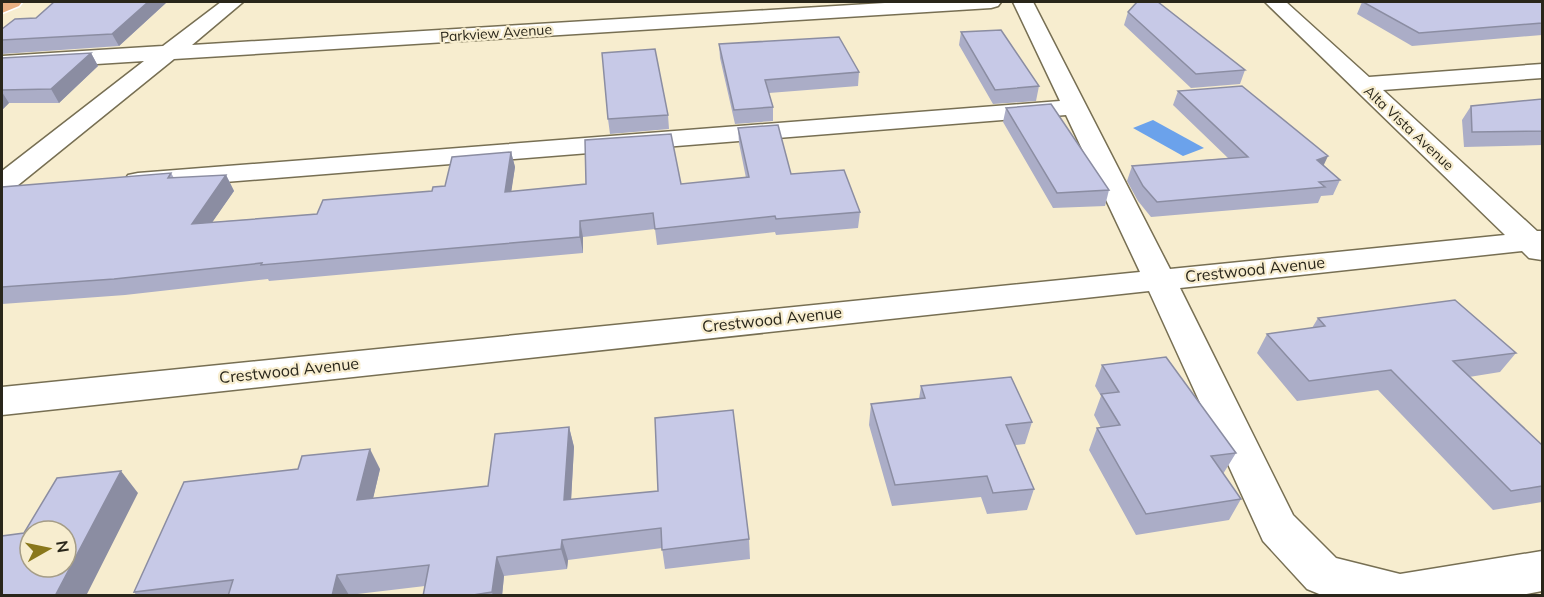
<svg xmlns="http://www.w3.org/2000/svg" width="1544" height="597" viewBox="0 0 1544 597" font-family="Mulish,sans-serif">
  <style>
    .water { fill: #6ba2eb }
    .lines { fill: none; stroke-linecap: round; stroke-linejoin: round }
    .minor-casing { stroke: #776f53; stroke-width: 3 }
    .major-casing { stroke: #fff; stroke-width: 3 }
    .minor { fill: #fff; fill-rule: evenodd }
    .major { fill: #e8b083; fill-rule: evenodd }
    .wall { fill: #abadc7 }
    .shaded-wall { fill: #8b8da2 }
    .building { fill: #c7c9e7; stroke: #8b8da2; stroke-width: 1.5; fill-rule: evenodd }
    .labels { text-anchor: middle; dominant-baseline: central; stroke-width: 4.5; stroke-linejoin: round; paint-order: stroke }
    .far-street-label { font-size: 14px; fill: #29261a; stroke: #f7edcf }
    .street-label { font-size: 16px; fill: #29261a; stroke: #f7edcf }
  </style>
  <rect width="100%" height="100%" fill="#f7edcf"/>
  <!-- water -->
  <path class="water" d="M1153,120L1204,148L1183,156L1133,128Z"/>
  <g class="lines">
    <defs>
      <path id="minor" d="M221,2H243L192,45L901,2H1001L998,6L991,8L174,59L12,190L2,192V171L144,61L2,70V56L163,46Z
        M1013,2H1033L1170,269L1505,235L1265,2H1286L1369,77L1542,64V78L1383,90L1537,231H1542V260L1529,258L1522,251L1180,288L1293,515L1336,558L1400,574L1542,551V591L1517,596H1324L1307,589L1263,541L1149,291L2,415V387L1140,272L1066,115L138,189L128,187L124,181L128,175L138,173L1060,101Z"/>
      <path id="major" d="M2,2H22L19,6L2,13Z"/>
    </defs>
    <!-- minor casing -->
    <use href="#minor" class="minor-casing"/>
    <!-- major casing -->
    <use href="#major" class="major-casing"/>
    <!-- minor -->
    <use href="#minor" class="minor"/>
    <!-- major -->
    <use href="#major" class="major"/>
  </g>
  <!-- wall -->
  <path class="wall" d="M54,2H167L119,46L2,54V29L36,18Z
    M1362,2H1542V35L1412,46L1357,14Z
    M1128,12L1245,70L1240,84L1191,88L1124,25Z
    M961,32L1039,86L1036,101L993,104L959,45Z
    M719,44L859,72L858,86L769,93L773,107V121L735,124L720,58Z
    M91,53L98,66L59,103H9L2,110V58Z
    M1178,91L1324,165L1340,180L1333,195L1321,196L1318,203L1151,217L1138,201L1127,181L1132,166L1228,158L1173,105Z
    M1542,99V145L1464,147L1462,120L1471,106Z
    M1006,108L1109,190L1105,206L1053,208L1003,122Z
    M668,115L669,129L610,134L608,119Z
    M738,128L791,174L860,212L858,228L776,235L775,232L657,245L655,229L583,237V253L269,281L268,279L125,295L2,304V187L171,173L174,178L226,175L234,191L212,222L317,214L432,191L445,186L511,152L515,167L511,191L681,184L746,178L739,143Z
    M1318,318L1516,353L1500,372L1469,377L1542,445V502L1493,510L1378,390L1297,401L1257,353L1267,334L1312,328Z
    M1102,365L1236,453L1223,474L1241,499L1229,520L1136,535L1089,450L1097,428H1101L1094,415L1101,396L1095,386Z
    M921,386L1032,422L1025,444L1015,445L1034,489L1027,510L987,514L981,497L892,506L869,425L871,404L919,399Z
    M569,427L574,447L571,499L749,539L750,559L665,569L662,548L568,560L567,569L504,576L502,596H423L425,586L349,595V596H137L134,592L380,469L373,498L488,486Z"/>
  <!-- shaded-wall -->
  <path class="shaded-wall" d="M148,2H167L119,46L112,34Z
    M91,53L98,66L59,103L51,89Z
    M2,92L9,103L2,110Z
    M511,152L515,167L509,207L505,192Z
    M1328,156L1321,171L1317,160Z
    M226,175L234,191L200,240L192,224Z
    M580,221L583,237V253L580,237Z
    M569,427L574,447L570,520L564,500Z
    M370,449L380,469L368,520L357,500Z
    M121,471L138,493L86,596H55Z
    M562,540L568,560L567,569L561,549Z
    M497,557L504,576L502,596H493L492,592Z
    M337,575L349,595V596H332Z"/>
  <!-- building -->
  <path class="building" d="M54,2H148L112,34L2,40V29L15,19L36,18Z
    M1137,2H1158L1245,70L1196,74L1128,12Z
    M1363,2H1542V23L1419,33Z
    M1001,30L1039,86L995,90L961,32Z
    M839,37L859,72L765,80L773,107L734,110L719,44Z
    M655,49L668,115L608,119L602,53Z
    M91,53L51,89L2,90V58Z
    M1242,86L1328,156L1317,160L1340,180L1319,182L1325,187L1157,202L1143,186L1132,166L1248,157L1178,91Z
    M1542,99V131L1472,132L1471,106Z
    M1051,104L1109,190L1057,193L1006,108Z
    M778,125L791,174L844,170L860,212L776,219L775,216L655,229L653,213L580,221V237L261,265L262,263L114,279L2,287V187L171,173L168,178L226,175L192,224L317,214L323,200L432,191L433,187L445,186L452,157L511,152L505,192L586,184L585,140L671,134L681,184L749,177L738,128Z
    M1455,300L1516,353L1453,361L1542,445V486L1511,491L1391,370L1309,381L1267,334L1325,326L1318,318Z
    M1166,357L1236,453L1211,456L1241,499L1146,514L1097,428L1120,425L1101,394L1119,392L1102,365Z
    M1011,377L1032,422L1006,425L1034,489L993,493L987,476L895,485L871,404L925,398L921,386Z
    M733,410L749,539L662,550L661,528L562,540L561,549L497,557L492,592L467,596H423L429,565L337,575L332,596H228L233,580L134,592L184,482L298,469L302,456L370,449L357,500L488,486L495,434L569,427L564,500L658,491L655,418Z
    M121,471L55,596H2V536L24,533L57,478ZM30,531H66V567H30Z"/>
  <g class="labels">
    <!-- far-street labels -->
    <g class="far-street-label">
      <text transform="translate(496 33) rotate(-4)">Parkview Avenue</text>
      <text transform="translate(1409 128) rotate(43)">Alta Vista Avenue</text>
    </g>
    <!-- street labels -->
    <g class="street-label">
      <text transform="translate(1255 269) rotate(-6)">Crestwood Avenue</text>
      <text transform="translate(772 319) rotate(-6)">Crestwood Avenue</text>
      <text transform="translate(289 370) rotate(-6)">Crestwood Avenue</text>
    </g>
  </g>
  <!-- border -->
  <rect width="1544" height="597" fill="none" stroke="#29261a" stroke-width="6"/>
  <!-- north arrow -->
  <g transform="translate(48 549) rotate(81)"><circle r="28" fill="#f7edcf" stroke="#a59d87" stroke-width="1.5"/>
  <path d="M0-4.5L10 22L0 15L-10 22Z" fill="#89771b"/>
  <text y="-9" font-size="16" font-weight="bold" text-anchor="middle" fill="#29261a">N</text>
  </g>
</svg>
